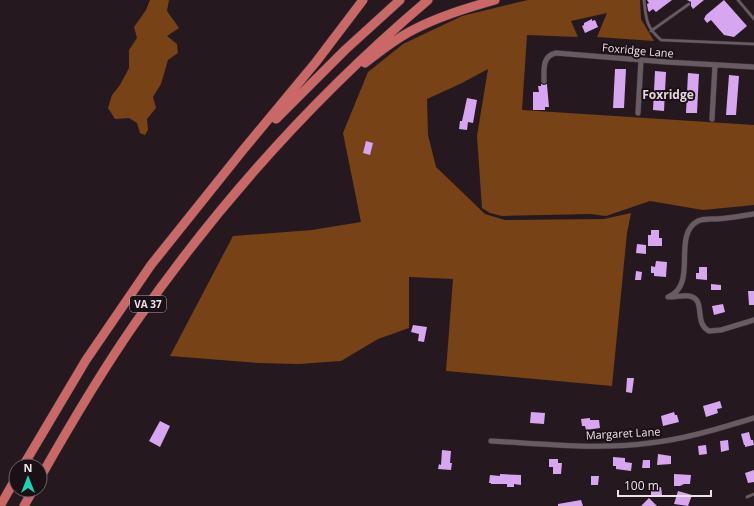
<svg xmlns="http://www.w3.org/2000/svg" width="754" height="506" viewBox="0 0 754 506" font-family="'Open Sans',sans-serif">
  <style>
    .forest { fill: #774215 }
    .building { fill: #d6a6f1 }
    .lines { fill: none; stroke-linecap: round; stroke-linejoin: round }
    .lane-casing { stroke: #3e363a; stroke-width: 3.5 }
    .street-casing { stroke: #3e363a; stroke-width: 6 }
    .highway-casing { stroke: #3e363a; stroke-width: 10 }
    .lane { stroke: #695b62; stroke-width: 2.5 }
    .street { stroke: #695b62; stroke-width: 5 }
    .highway { stroke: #c96867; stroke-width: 9 }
    .labels { text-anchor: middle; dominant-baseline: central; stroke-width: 4; stroke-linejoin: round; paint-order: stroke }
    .shield { fill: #1b1016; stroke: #ada4a8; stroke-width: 1 }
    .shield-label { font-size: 10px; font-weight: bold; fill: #ebe3e7 }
    .street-label { font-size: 11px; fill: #ebe3e7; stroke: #1b1016 }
    .neighbourhood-label { font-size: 12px; font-weight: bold; fill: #e7d6de; stroke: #1b1016 }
  </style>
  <rect width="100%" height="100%" fill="#25191f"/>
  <!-- forest -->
  <path class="forest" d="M150,0H169L167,11L179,28L167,36L177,44L178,53L168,60L161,84L153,97L156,108L147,119L148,130L145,135L140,133L137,123L129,118L115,119L108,108L112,95L120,85L129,68V50L137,38L134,27L146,10Z
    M528,0H640L641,19L654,41L597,37L607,13L571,21L578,37L527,35L522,110L754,125V205L703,210L650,201L606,216L590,214L502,216L490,213L482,208L477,136L488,69L462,83L427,99L428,135L436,167L485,214L505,220L604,219L631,213L627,233L612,386L446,371L453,279L409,277V328L378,339L341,361L299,364L258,363L170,356L233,236L312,230L361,222L343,133L368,72L403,44L462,16Z"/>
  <!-- building -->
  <path class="building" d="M647,0H672L656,12L653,9L649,12L648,10L647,4L649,3Z
    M687,0H704L693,9L691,6V2Z
    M724,0L747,26L734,37L724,35L711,20L707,23L704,19L706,15Z
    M592,19V21L595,20L598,27L585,33L582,26L584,25V23Z
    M615,69H626L624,108H613Z
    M655,71L666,72L664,111L653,110Z
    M688,73L699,74L697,113H686Z
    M729,75L739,76L736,115H726Z
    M541,84L544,85L547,84V85L549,107H545V110H533V92H539L538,86H541Z
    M467,98L477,100L473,123L468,122L467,130L459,129L460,121H462L464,112Z
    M366,141L373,143L370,155L363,153Z
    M651,230H659V238H662V246H648V235H651Z
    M637,244L646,245V254L636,253Z
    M656,261L667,262L666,277L654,276V273H651V266L655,267Z
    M699,267H707V280L696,279V273H699Z
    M636,271L642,272L641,280H635Z
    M711,284L721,285V290H711Z
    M748,291H754V305H749Z
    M723,304L725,312L714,315L712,306Z
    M413,325L427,327L424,342L418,341L419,334L411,332Z
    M627,378H634L632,393L626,392Z
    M720,401L722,408L717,409L718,413L706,417L703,406Z
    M531,412L545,413L544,424L530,423Z
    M674,412L675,415H677L679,422L663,426L661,416Z
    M590,418V420H599L600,428L586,430L585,426H582L581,419Z
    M160,421L170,426L160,447L149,441Z
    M749,432L751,440H753L754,445L745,447V445H744L741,434Z
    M728,440L729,450L721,452L720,441Z
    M706,445L707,454L699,455L698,446Z
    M442,450L451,451L450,463H452L451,470L438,469L439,464L441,465Z
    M658,454L671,456V464L657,465Z
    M613,457L625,458V462L632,463L631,471L616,469V466H613Z
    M549,459H558V463H562L561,474H553V467H549Z
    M643,460H650V468H642Z
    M754,470V482L748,483L745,473Z
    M500,474L521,475V485L514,484V487H507V484H491V483H489L490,475L500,476Z
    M674,474L691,475L690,484H684L680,486H674Z
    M591,476H599L598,485H591Z
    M661,487L662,495L651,496V491H656V488Z
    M678,491L692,495L688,506L674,504Z
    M649,498L657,506H641Z
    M581,500L583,506H558V504Z"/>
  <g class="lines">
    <defs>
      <path id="lane" d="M644,0C646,19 646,27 661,40L754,44
        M738,0L754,19
        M651,31L689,4
        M747,497L754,494"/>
      <path id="street" d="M544,81C544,69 542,56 556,53L666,62L754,67
        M638,113L641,60
        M712,119L715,65
        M668,297C699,285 671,235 698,221C704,218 710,219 717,219C729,218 742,216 754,214
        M671,297C677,297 684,295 689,296C707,299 693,323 709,331L721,330L754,320
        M491,441C543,444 597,450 650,443C686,439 720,428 754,418"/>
      <path id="highway" d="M365,63C379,52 394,40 411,31C437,17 467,8 495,0
        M276,119L345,50L400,0
        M23,466L86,360L151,265L243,150L316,62L363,0
        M40,478C70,425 101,372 136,322C219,203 317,94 428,0
        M0,506L16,478
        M24,506L33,490"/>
    </defs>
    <!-- lane casing -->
    <use href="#lane" class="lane-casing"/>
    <!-- street casing -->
    <use href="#street" class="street-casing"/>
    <!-- highway casing -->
    <use href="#highway" class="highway-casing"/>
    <!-- lane -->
    <use href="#lane" class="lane"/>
    <!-- street -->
    <use href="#street" class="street"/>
    <!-- highway -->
    <use href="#highway" class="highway"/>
  </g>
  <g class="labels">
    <!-- shield labels -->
    <rect class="shield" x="130" y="296" width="36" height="16" rx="3"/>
    <g class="shield-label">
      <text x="148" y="304">VA 37</text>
    </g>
    <!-- street labels -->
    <g class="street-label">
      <text transform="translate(638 50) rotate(5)">Foxridge Lane</text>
      <text transform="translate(623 433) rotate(-3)">Margaret Lane</text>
    </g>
    <!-- neighbourhood labels -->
    <g class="neighbourhood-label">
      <text x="668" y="94">Foxridge</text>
    </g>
  </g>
  <!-- north arrow -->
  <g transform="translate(28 478)"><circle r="19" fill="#1b1016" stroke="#6e646a"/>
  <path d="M0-3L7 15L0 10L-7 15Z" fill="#19d5b2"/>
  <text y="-6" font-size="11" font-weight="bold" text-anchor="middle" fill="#ebe3e7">N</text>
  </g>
  <!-- scale -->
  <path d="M618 490v6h93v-6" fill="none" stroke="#ebe3e7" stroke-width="2"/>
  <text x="624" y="490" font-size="12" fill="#ebe3e7" stroke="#1b1016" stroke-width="3" paint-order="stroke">100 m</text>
</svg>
